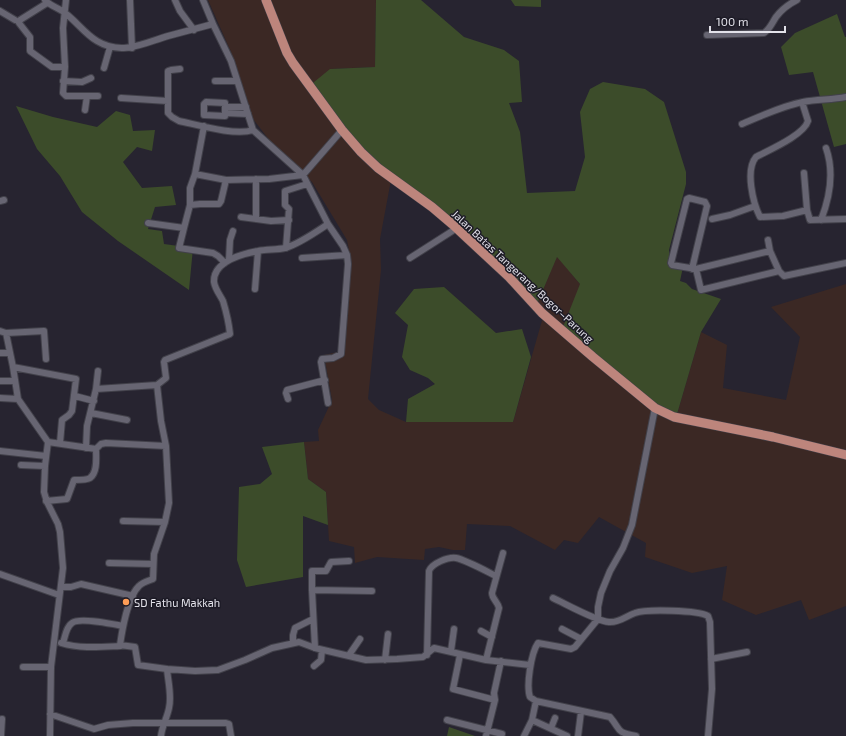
<svg xmlns="http://www.w3.org/2000/svg" width="846" height="736" viewBox="0 0 846 736" font-family="'Exo 2',sans-serif">
  <style>
    .industrial { fill: #3b2824 }
    .green { fill: #3c4c2a }
    .lines { fill: none; stroke-linecap: round; stroke-linejoin: round }
    .minor-casing { stroke: #42414a; stroke-width: 8 }
    .primary-casing { stroke: #42414a; stroke-width: 10 }
    .minor { stroke: #676572; stroke-width: 6 }
    .primary { stroke: #bd857c; stroke-width: 9 }
    .poi-dot { fill: #fd9c56; stroke: #1d1b26; stroke-width: 1.5 }
    .labels { text-anchor: middle; dominant-baseline: central; stroke-width: 3; stroke-linejoin: round; paint-order: stroke }
    .street-label { font-size: 11px; fill: #e2e1e9; stroke: #1d1b26 }
    .poi-label { font-size: 11px; fill: #e2e1e9; stroke: #1d1b26; text-anchor: start }
  </style>
  <rect width="100%" height="100%" fill="#272430"/>
  <!-- industrial -->
  <path class="industrial" d="M208,0H376L375,67L330,69L391,180L380,239L381,270L368,399L379,410L406,422H513L543,317L537,304L557,256L580,284L675,421L701,332L727,345L723,388L786,400L800,337L771,307L846,284V606L809,620L801,600L756,615L722,600L727,566L692,573L645,557L646,543L599,517L578,543L564,540L555,550L510,526L467,524L465,550H453L439,547L425,549L424,560L377,557L355,563L354,547L329,541L326,492L308,479L304,442L319,441L318,430L332,400L324,355L342,351L351,260L347,240L312,182L277,150L253,119L231,52Z"/>
  <!-- green -->
  <path class="green" d="M376,0H421L464,37L504,50L519,61L522,102L509,103L520,132L527,193L575,191L585,157L580,112L590,89L603,82L645,89L664,102L686,172V184L669,250L670,263L683,267L680,281L686,283L692,289L721,299L701,332L675,421L561,332L580,284L557,257L537,304L436,209L391,180L308,87L330,69L375,67Z
    M511,0H541V7L515,6Z
    M837,14L845,37H846V144L834,147L813,72L789,75L781,47L795,33Z
    M16,106L53,117L97,127L116,111L130,115L133,131L155,130L152,151L137,147L123,162L142,188L172,186L176,205L155,207L148,229L162,231L164,244L193,248L189,290L118,241L82,212L60,176L37,149Z
    M444,287L496,333L522,329L531,357L513,422H406L408,399L435,384L428,378L410,370L402,357L408,325L395,313L414,289Z
    M304,442L308,479L326,492L328,525L303,516V577L246,587L237,560L239,487L260,484L272,474L262,447Z
    M449,727L475,736H447Z"/>
  <g class="lines">
    <defs>
      <path id="minor" d="M45,0C50,6 59,8 65,13C77,22 85,34 97,41C122,56 144,43 168,36C183,32 198,28 213,24
        M66,0L63,28L65,67L63,93L66,96H98
        M130,0L132,48
        M175,0L180,11L194,30
        M203,0L213,24L231,61L253,130L303,175L328,224L343,246L347,255L348,264L341,354L333,358L322,359L321,362L328,403
        M47,3L20,20L19,23L30,37V51L52,67H65
        M0,11L15,20
        M707,35L764,33C770,29 772,23 776,17C782,9 789,4 797,0
        M104,68L110,47
        M180,69L171,70L168,71V113L172,117L179,121C198,125 235,136 253,130
        M63,81L82,82L91,78
        M215,81H237
        M121,98L168,101
        M206,102L225,103V116L204,115V104Z
        M802,102L808,121C804,135 769,150 756,157C745,170 753,203 760,217L783,216L807,210L810,220L846,219
        M225,107H246
        M85,110L87,96
        M225,113L248,114
        M742,124C761,116 782,106 803,102C817,99 832,100 846,97
        M804,173L807,210
        M195,174L226,180L269,179L303,175L342,130
        M256,179V219
        M0,201L4,200
        M190,205V188L195,174L204,126
        M241,217L271,221L289,220
        M712,219L730,215L755,206
        M821,220C830,197 834,171 826,148
        M148,223L184,228L190,205L200,204H219L221,201L226,180
        M184,228L179,248L213,253L218,256L225,263
        M768,240L770,251
        M286,248L289,209L285,205V191L307,184
        M302,258L347,255
        M410,258L457,228
        M229,260L230,240L233,231
        M692,269L707,206L705,202L689,198L687,199L671,263L672,265L696,269L701,290L779,271
        M696,269L770,251L779,271L784,276L846,263
        M255,289L258,251
        M0,331L6,333L13,367L18,399L48,442L45,466L44,492L47,502L58,524L60,532L63,568L51,667L50,736
        M6,333L44,331L46,359
        M0,353H10
        M13,367L76,379L72,411L69,415L62,420L60,443
        M0,381H15
        M157,385L161,421L166,446
        M96,389L98,371
        M75,396L94,401
        M0,398L18,399
        M288,399L286,393L287,390L325,380
        M91,413L127,420
        M48,442L96,449L101,444L106,443L166,446L169,503L165,522L154,554L153,579C148,581 143,582 139,586C128,596 122,631 120,645L135,647L138,665L167,669C168,681 172,696 169,708C167,718 162,726 161,736
        M86,448L87,426L96,389L157,385L166,378L164,362L165,360L230,334C229,324 226,311 223,301C220,295 215,289 214,282C213,261 242,254 258,251C267,249 276,250 285,248C299,244 316,232 328,224
        M0,451L46,456
        M21,465L45,466
        M46,501L67,499L74,480C79,480 87,480 90,478C98,472 96,457 96,449
        M123,521L165,522
        M109,563L153,564
        M0,574L59,595
        M61,587H71L81,584L133,596
        M312,590V571H326L331,562L349,561
        M553,598C566,604 596,621 609,622C619,623 626,616 635,613C646,609 698,610 708,616L710,622L712,689L708,736
        M562,629L581,639
        M481,631L492,637
        M293,642V635L295,628L313,619
        M61,643C81,649 100,647 120,646
        M63,643C65,637 66,627 72,623C79,617 112,624 123,626
        M315,648L312,590L372,591
        M451,651L454,629
        M349,655L360,639
        M427,655L429,571C432,563 448,557 456,558C466,560 486,571 496,576
        M460,655L453,689L495,700
        M711,659L747,652
        M385,660L388,634
        M486,660L499,608C498,602 492,599 492,593L503,553
        M314,666L321,660L322,650
        M23,667H51
        M167,669L195,671L218,670L245,660L272,648L299,642L315,648L366,660L397,659L423,657L434,648L486,660L530,665
        M50,714L94,729L108,725L133,723H226L229,724L231,736
        M447,720L502,734
        M532,720L567,736
        M551,728L555,718
        M1,736L2,719
        M486,736L495,700L494,693L501,661
        M524,736L532,720L536,701
        M578,736L581,712
        M636,736C615,732 622,731 610,717L536,701L530,697C526,686 531,653 538,643L571,649L575,647L598,619V607L601,593L610,571L623,548L632,525L655,408"/>
      <path id="primary" d="M266,0L287,53L293,63L342,130L361,152L378,168L432,207L452,224L509,277L542,313L593,357L655,408L674,417L773,437L846,455"/>
    </defs>
    <!-- minor casing -->
    <use href="#minor" class="minor-casing"/>
    <!-- primary casing -->
    <use href="#primary" class="primary-casing"/>
    <!-- minor -->
    <use href="#minor" class="minor"/>
    <!-- primary -->
    <use href="#primary" class="primary"/>
  </g>
  <!-- markers -->
  <circle class="poi-dot" cx="126" cy="602" r="4"/>
  <g class="labels">
    <!-- street labels -->
    <g class="street-label">
      <text transform="translate(523 276) rotate(43)">Jalan Batas Tangerang/Bogor–Parung</text>
    </g>
    <!-- poi labels -->
    <g class="poi-label">
      <text x="134" y="602">SD Fathu Makkah</text>
    </g>
  </g>
  <!-- scale -->
  <path d="M710 26v6h75v-6" fill="none" stroke="#e2e1e9" stroke-width="2"/>
  <text x="716" y="26" font-size="12" fill="#e2e1e9" stroke="#1d1b26" stroke-width="3" paint-order="stroke">100 m</text>
</svg>
